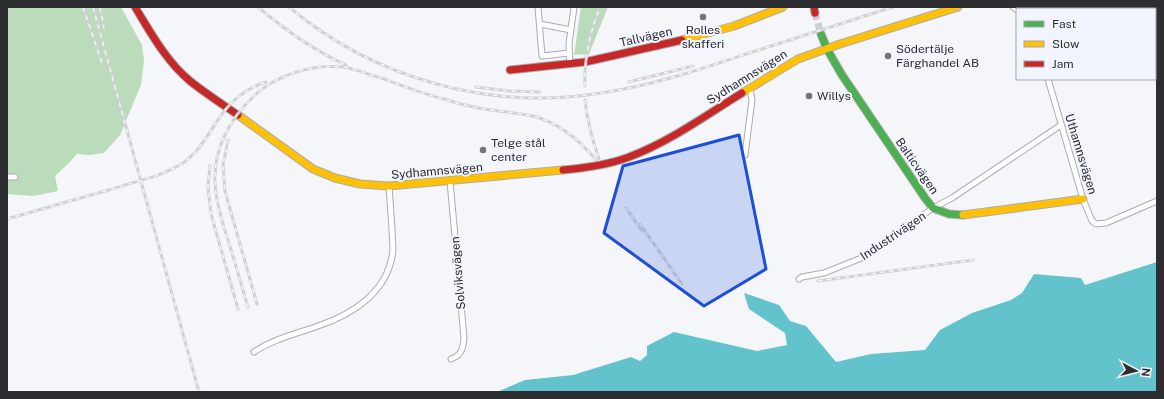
<svg xmlns="http://www.w3.org/2000/svg" width="1164" height="399" viewBox="0 0 1164 399" font-family="'Public Sans',sans-serif">
  <style>
    .forest { fill: #badcbb }
    .water { fill: #62c3cd }
    .lines { fill: none; stroke-linecap: round; stroke-linejoin: round }
    .secondary-tunnel { stroke: #cdced2; stroke-width: 7; stroke-dasharray: 7 3.5; stroke-linecap: butt }
    .street-casing { stroke: #acadb0; stroke-width: 7 }
    .fast-casing { stroke: #acadb0; stroke-width: 9 }
    .slow-casing { stroke: #acadb0; stroke-width: 9 }
    .jam-casing { stroke: #acadb0; stroke-width: 9 }
    .street { stroke: #fefefe; stroke-width: 5 }
    .fast { stroke: #4caf50; stroke-width: 7 }
    .slow { stroke: #ffc107; stroke-width: 7 }
    .jam { stroke: #c62828; stroke-width: 7 }
    .rail-casing { stroke: #d0d1d1; stroke-width: 3 }
    .rail { stroke: #f2f5fd; stroke-width: 1.5; stroke-dasharray: 4.5; stroke-linecap: butt }
    .marked { fill: #1d4ed8; fill-opacity: 0.2; stroke: #1d4ed8; stroke-width: 3; stroke-linejoin: round }
    .poi-dot { fill: #737477; stroke: #f2f5fd; stroke-width: 1.5 }
    .labels { text-anchor: middle; dominant-baseline: central; stroke-width: 4; stroke-linejoin: round; paint-order: stroke }
    .poi-label { font-size: 12px; fill: #2d2e31; stroke: #f2f5fd; text-anchor: start }
    .street-label { font-size: 12px; fill: #2d2e31; stroke: #f2f5fd }
  </style>
  <rect width="100%" height="100%" fill="#f5f6fa"/>
  <!-- forest -->
  <path class="forest" d="M7,7H121L142,45L144,61L141,85L120,135L104,153L90,155L77,154L69,163L55,176L58,191L33,196L7,194Z
    M581,7H608L589,54L574,55Z"/>
  <!-- water -->
  <path class="water" d="M1157,262V392H497L525,380L573,375L631,357L640,361L647,355V346L674,332L757,351L787,345L785,333L749,309L744,293L779,305L790,321L806,326L836,362L871,354L925,350L940,330L972,313L1011,300L1022,293L1034,274L1081,278L1085,285Z"/>
  <g class="lines">
    <!-- secondary-tunnel -->
    <path class="secondary-tunnel" d="M815,13L821,34"/>
    <defs>
      <path id="street" d="M538,7L542,56L569,53
        M1013,7L1017,10
        M1066,9L1073,7
        M540,24L571,30
        M1155,58L1157,57
        M570,64L569,44L574,7
        M1048,79L1083,199L1092,221L1096,224L1106,223L1157,201
        M745,155L752,100L750,89
        M7,177H15
        M450,181L464,338C463,348 462,355 451,359
        M799,279L802,277L824,273L864,257L933,208L952,198L1061,125
        M254,352C273,339 296,334 318,326C354,314 389,291 393,250C393,243 392,236 392,229C391,215 390,200 389,186"/>
      <path id="fast" d="M821,34L827,49L842,75L925,198L933,208L949,214L963,215"/>
      <path id="slow" d="M682,40L734,26L783,7
        M742,93L798,59L840,44L958,7
        M238,115L313,169L335,178L360,184L389,186L563,170
        M963,215L1083,199"/>
      <path id="jam" d="M135,7C151,33 166,61 190,81C205,93 222,104 238,115
        M814,7L815,13
        M510,70L585,62L682,40
        M563,170C585,168 608,165 629,157C669,142 705,116 742,93"/>
    </defs>
    <!-- street casing -->
    <use href="#street" class="street-casing"/>
    <!-- fast casing -->
    <use href="#fast" class="fast-casing"/>
    <!-- slow casing -->
    <use href="#slow" class="slow-casing"/>
    <!-- jam casing -->
    <use href="#jam" class="jam-casing"/>
    <!-- street -->
    <use href="#street" class="street"/>
    <!-- fast -->
    <use href="#fast" class="fast"/>
    <!-- slow -->
    <use href="#slow" class="slow"/>
    <!-- jam -->
    <use href="#jam" class="jam"/>
    <defs>
      <path id="rail" d="M83,7L103,66
        M93,7L199,392
        M100,7L104,28
        M258,7C285,30 313,50 346,65
        M289,7C375,79 490,111 601,93C651,86 698,70 746,54C795,38 844,23 893,7
        M629,82L693,66
        M585,86C584,59 590,32 600,7
        M476,87L509,91L540,92
        M585,100C587,120 592,139 599,159
        M228,140L223,165L225,191L257,304
        M210,166L208,187L211,214L238,309
        M626,208L642,231
        M7,219C42,209 77,199 112,189C136,181 161,177 183,163C203,149 211,127 226,109C236,97 251,87 266,82
        M640,224L682,284
        M818,281L973,260
        M248,307C241,284 235,262 228,240C223,225 218,209 216,193C210,155 228,119 256,94C279,74 313,64 343,67C357,69 370,75 384,79C403,86 423,94 444,99C459,104 475,108 491,110C505,112 519,113 533,116C559,123 579,139 596,160"/>
    </defs>
    <!-- rail casing -->
    <use href="#rail" class="rail-casing"/>
    <!-- rail -->
    <use href="#rail" class="rail"/>
  </g>
  <!-- marked area -->
  <path class="marked" d="M739,135L766,269L704,306L604,233L623,166Z"/>
  <!-- markers -->
  <g class="poi-dot">
    <circle cx="703" cy="17" r="4"/>
    <circle cx="888" cy="56" r="4"/>
    <circle cx="809" cy="96" r="4"/>
    <circle cx="483" cy="150" r="4"/>
  </g>
  <g class="labels">
    <!-- poi labels -->
    <g class="poi-label">
      <text x="703" y="30" text-anchor="middle">Rolles<tspan x="703" dy="14">skafferi</tspan></text>
      <text x="896" y="49">Södertälje<tspan x="896" dy="14">Färghandel AB</tspan></text>
      <text x="817" y="96">Willys</text>
      <text x="491" y="143">Telge stål<tspan x="491" dy="14">center</tspan></text>
    </g>
    <!-- street labels -->
    <g class="street-label">
      <text transform="translate(646 37) rotate(-13)">Tallvägen</text>
      <text transform="translate(747 77) rotate(-32)">Sydhamnsvägen</text>
      <text transform="translate(1081 154) rotate(73)">Uthamnsvägen</text>
      <text transform="translate(917 166) rotate(55)">Balticvägen</text>
      <text transform="translate(437 171) rotate(-5)">Sydhamnsvägen</text>
      <text transform="translate(893 236) rotate(-34)">Industrivägen</text>
      <text transform="translate(458 273) rotate(-95)">Solviksvägen</text>
    </g>
  </g>
  <!-- border -->
  <rect width="1164" height="399" fill="none" stroke="#2d2e31" stroke-width="16"/>
  <!-- legend -->
  <rect x="1016" y="8" width="140" height="72" fill="#f2f5fd" stroke="#a3a5ab"/>
  <rect x="1024" y="21" width="20" height="6" fill="#4caf50" stroke="#a3a5ab"/>
  <text x="1052" y="28" font-size="12" fill="#2d2e31">Fast</text>
  <rect x="1024" y="41" width="20" height="6" fill="#ffc107" stroke="#a3a5ab"/>
  <text x="1052" y="48" font-size="12" fill="#2d2e31">Slow</text>
  <rect x="1024" y="61" width="20" height="6" fill="#c62828" stroke="#a3a5ab"/>
  <text x="1052" y="68" font-size="12" fill="#2d2e31">Jam</text>
  <!-- north arrow -->
  <g transform="translate(1136 371) rotate(97)" stroke="#f2f5fd" stroke-width="3" paint-order="stroke">
  <path d="M0-3L7 15L0 10L-7 15Z" fill="#2d2e31"/>
  <text y="-6" font-size="11" font-weight="bold" text-anchor="middle" fill="#2d2e31">N</text>
  </g>
</svg>
